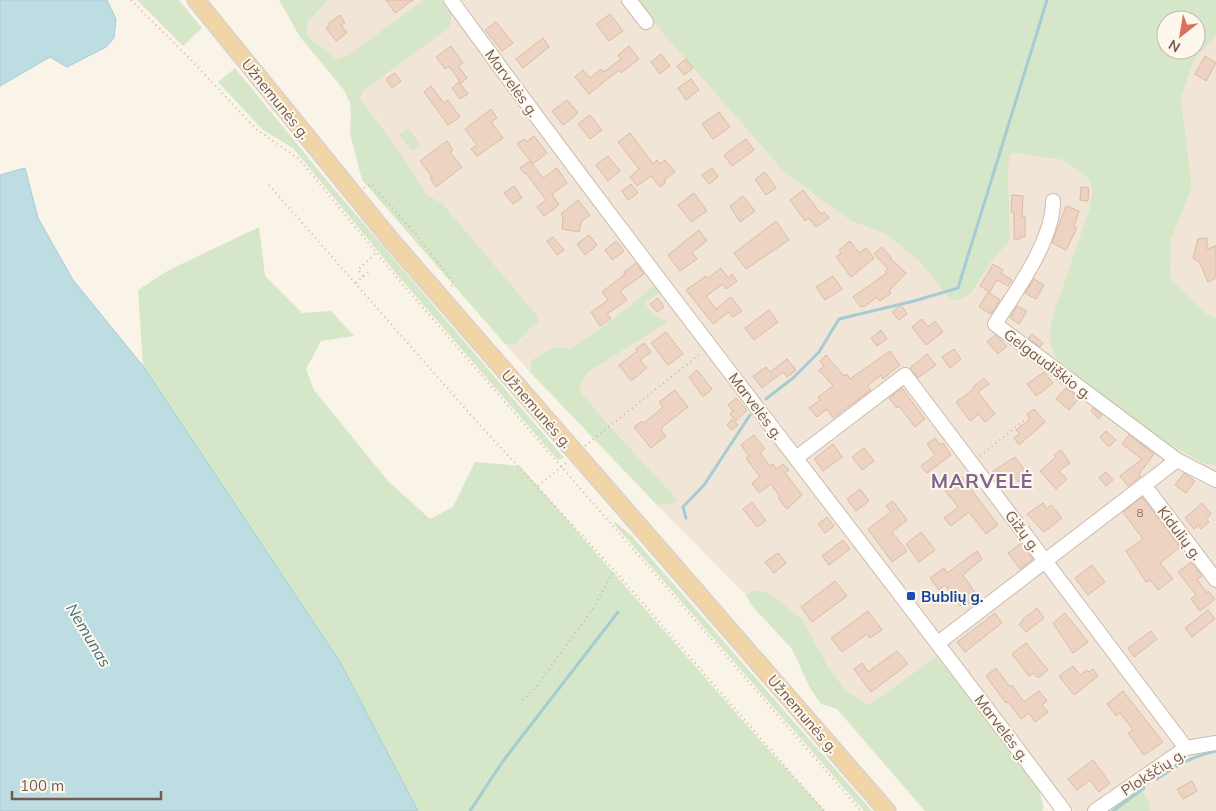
<svg xmlns="http://www.w3.org/2000/svg" width="1216" height="811" viewBox="0 0 1216 811" font-family="Mulish,sans-serif">
  <style>
    .residential { fill: #f1e5d7 }
    .green { fill: #d5e7c8; fill-rule: evenodd }
    .water { fill: #bedde2; stroke: #a6ccd3 }
    .lines { fill: none; stroke-linecap: round; stroke-linejoin: round }
    .stream { stroke: #a6ccd3; stroke-width: 3 }
    .building { fill: #edd3c2; stroke: #debaa4 }
    .minor-casing { stroke: #cbbbaf; stroke-width: 16 }
    .major-casing { stroke: #d8d1ce; stroke-width: 19 }
    .path { stroke: #d2b6a5; stroke-width: 2; stroke-dasharray: 1 4; stroke-linecap: butt }
    .minor { stroke: #fff; stroke-width: 14 }
    .major { stroke: #f2d5a7; stroke-width: 16 }
    .transit-dot { fill: #1a4fb4; stroke: #fdf7ee; stroke-width: 2 }
    .labels { text-anchor: middle; dominant-baseline: central; stroke-width: 4; stroke-linejoin: round; paint-order: stroke }
    .number-label { font-size: 12px; fill: #91796c }
    .street-label { font-size: 15px; fill: #725b4f; stroke: #fdf7ee }
    .transit-label { font-size: 15px; font-weight: bold; fill: #164399; stroke: #fdf7ee; text-anchor: start }
    .water-label { font-size: 16px; font-style: italic; fill: #47747c; stroke: #fdf7ee }
    .district-label { font-size: 20px; font-weight: bold; letter-spacing: 1px; fill: #80668d; stroke: #fdf7ee }
  </style>
  <rect width="100%" height="100%" fill="#faf3e8"/>
  <!-- residential -->
  <path class="residential" d="M328,0H423L349,55L336,59L307,36V23Z
    M457,0H634L784,172L851,221L886,234L919,261L950,299L991,262L1010,240L1008,171L1010,157L1014,153L1063,160L1089,179L1092,190L1090,207L1052,318L1049,338L1203,463L1216,466V811H1150L1149,800L1139,788L1108,811H1073Z
    M452,15L596,206L656,283L635,303L582,341L569,349L531,361L530,372L505,344L516,345L531,328L538,323L442,203L427,195L400,152L360,97L363,91L449,28Z
    M1216,35V318L1207,314L1170,280L1171,240L1192,187L1181,99L1194,60Z
    M662,291L669,302L937,656L869,705L846,691L827,665L803,620L768,592L756,590L745,594L657,505L675,503L676,498L605,421L579,390L587,373L668,322L654,315L645,303Z"/>
  <!-- green -->
  <path class="green" d="M137,0H179L202,28L183,46Z
    M279,0H328L307,23V36L336,59L349,55L423,0H442L452,15L449,28L363,91L360,98L400,152L427,195L442,203L537,316L538,323L531,328L515,345L505,344L362,180L350,133L351,114L350,103L344,90L300,37Z
    M634,0H1216V35L1194,60L1181,99L1192,187L1171,240L1170,279L1207,314L1216,318V466L1203,463L1143,429L1065,370L1055,355L1049,338L1052,318L1090,207L1092,190L1089,179L1063,160L1014,153L1010,156L1008,171L1010,240L991,262L970,294L958,300L950,299L919,261L886,234L851,221L784,172ZM1166,20H1196V50H1166Z
    M235,68L324,177L564,458L558,460L400,278L293,148L263,130L218,82Z
    M408,128L421,145L412,151L399,135Z
    M259,227L265,276L302,313L331,311L354,336L321,341L306,369L314,390L388,481L430,519L453,507L475,462L520,466L757,737L825,811H418L340,662L143,366L138,290L169,270Z
    M656,283L662,291L645,303L654,315L668,322L587,373L579,390L605,421L676,498V503L657,505L530,372L531,361C543,353 555,343 569,349C600,330 630,307 656,283Z
    M615,522L632,536L643,549L872,811H864L614,524Z
    M756,590L768,592L803,620L827,665L846,691L869,705L937,656L1039,790L1044,808L1042,811H925L837,709L821,704L810,688L792,649L753,607L745,594Z
    M1139,788L1149,800L1150,811H1108Z"/>
  <!-- water -->
  <path class="water" d="M0,0H107L116,19L114,38L106,47L67,67L50,57L0,86Z
    M25,168L38,218L73,280L143,366L340,662L418,811H0V175Z"/>
  <g class="lines">
    <!-- stream -->
    <path class="stream" d="M766,399L793,378L819,352L839,319L914,301L958,288L1047,0
      M686,518L683,507L704,485L750,415
      M1157,779C1178,764 1192,757 1216,751
      M470,811L503,761L618,612
      M1113,811L1144,788"/>
  </g>
  <!-- building -->
  <path class="building" d="M386,0H413L395,13Z
    M610,14L623,31L609,41L596,24Z
    M340,15L345,23L341,25L347,33L336,41L326,28L330,25L329,23Z
    M496,22L513,43L502,51L485,30Z
    M543,38L549,47L523,68L516,59Z
    M451,46L463,63L458,66L467,78L461,83L449,66L445,69L436,57Z
    M629,46L639,59L621,73L619,70L589,94L575,77L583,70L590,78L601,69L604,72L621,59L618,55Z
    M661,54L670,66L660,74L651,62Z
    M1205,56L1216,63L1206,81L1195,74Z
    M686,59L693,68L684,75L677,66Z
    M395,73L401,81L392,88L386,79Z
    M691,79L699,90L686,100L678,88Z
    M459,82L468,94L460,99L452,88Z
    M431,86L444,103L448,100L460,117L448,125L424,92Z
    M567,100L578,113L563,125L552,111Z
    M491,109L497,118L491,122L503,138L477,156L471,149L477,145L465,129Z
    M719,112L730,127L713,139L702,124Z
    M590,115L602,130L590,139L578,124Z
    M630,133L653,164L657,160L660,164L665,160L675,172L664,180L666,182L660,187L651,176L637,186L630,177L639,169L618,142Z
    M534,136L547,153L533,164L517,144L524,139L526,142Z
    M746,139L754,150L732,166L724,155Z
    M447,141L453,150L450,152L462,167L436,187L430,178L432,177L420,161Z
    M608,156L620,171L608,181L596,165Z
    M530,161L543,178L557,168L567,183L552,194L559,205L544,216L537,207L546,200L526,173L525,174L520,168Z
    M712,168L718,177L709,184L702,175Z
    M765,172L776,188L766,195L755,179Z
    M631,184L638,193L628,200L622,191Z
    M514,186L522,198L513,204L504,193Z
    M1081,187L1089,188L1088,201L1080,200Z
    M803,190L821,214L824,212L829,218L816,227L809,218L805,221L790,200Z
    M694,193L707,211L691,222L678,205Z
    M1012,195L1023,196L1022,217H1025V237H1020V239H1014V213L1011,212Z
    M743,196L755,211L740,222L730,206Z
    M578,200L590,215L581,222L579,232L562,229L563,217L561,214Z
    M1066,206L1079,211L1074,227L1077,228L1066,250L1052,243Z
    M776,221L789,240L746,269L734,253Z
    M699,230L707,241L692,252L697,259L680,271L668,255Z
    M589,235L597,245L585,255L577,244Z
    M553,237L564,250L557,255L547,241Z
    M1207,238V249L1216,246V278L1208,282L1200,263L1193,258L1198,239Z
    M616,241L624,251L612,260L605,250Z
    M850,241L859,253L866,248L874,258L851,277L836,257L841,253L839,250Z
    M882,247L891,257L890,258L906,273L889,291L891,293L880,301L877,297L864,307L863,306L861,307L853,297L887,273L885,272L888,269L874,254Z
    M636,263L644,274L620,291L627,300L607,314L611,319L600,326L591,312L608,300L602,292L625,274L624,272Z
    M993,264L1003,270L1001,273L1012,280L1008,286L997,280L990,292L980,286Z
    M721,268L728,278L732,274L737,281L726,289L723,284L706,296L716,309L731,297L742,311L733,317L729,312L713,324L686,290L706,276L708,278Z
    M833,276L842,289L825,300L816,287Z
    M1034,279L1044,285L1036,299L1025,293Z
    M988,292L1000,300L991,314L979,307Z
    M658,298L664,307L657,312L650,304Z
    M901,305L907,314L899,320L892,312Z
    M1017,306L1027,311L1019,324L1010,318Z
    M769,310L778,322L754,340L745,328Z
    M922,319L928,327L935,321L943,332L926,345L912,327Z
    M881,330L887,339L877,346L871,338Z
    M666,332L683,354L668,365L651,343Z
    M1032,334L1043,343L1040,347L1028,338Z
    M995,335L1007,346L998,354L987,342Z
    M644,343L651,352L640,360L647,368L631,381L619,365L637,351L636,349Z
    M954,349L961,359L950,368L942,357Z
    M890,351L900,365L883,379L881,375L867,386L871,390L833,418L827,409L817,417L809,408L820,400L818,397L833,386L819,370L824,366L820,361L826,355L844,376L847,374L850,379Z
    M927,354L936,365L918,378L910,368Z
    M787,359L796,370L787,377L783,372L762,388L753,376L766,367L770,372Z
    M697,370L712,389L703,397L689,377Z
    M1044,372L1053,383L1036,396L1027,384Z
    M984,378L989,384L978,392L995,414L985,422L979,414L970,421L956,402L974,389L973,387Z
    M902,388L925,419L915,427L899,406L897,408L889,398Z
    M1066,388L1079,398L1069,410L1056,399Z
    M675,390L688,407L662,427L663,428L661,430L666,436L651,448L634,427L642,421L644,423L663,407L659,402Z
    M736,398L747,410L736,421L730,414L733,411L728,405Z
    M1093,408L1102,415L1099,419L1091,411Z
    M1034,409L1045,422L1019,445L1014,438L1020,434L1016,430L1030,419L1027,414Z
    M732,419L738,425L732,430L727,425Z
    M1106,431L1116,440L1109,447L1100,437Z
    M754,435L765,449L760,453L770,466L773,464L776,469L783,464L789,470L785,473L802,495L787,509L778,498L780,497L771,484L759,493L752,483L760,477L746,458L749,456L741,445Z
    M1129,435L1154,454L1139,474L1141,476L1128,486L1120,476L1142,459L1122,444Z
    M935,438L940,445L943,443L951,455L927,473L921,466L935,455L927,444Z
    M833,444L842,457L823,471L814,459Z
    M864,448L874,461L862,470L852,457Z
    M1061,450L1070,463L1059,471L1067,479L1056,489L1040,471L1056,457L1054,455Z
    M1015,457L1028,474L1018,482L1011,472L1000,480L993,471Z
    M1106,472L1113,480L1106,486L1099,478Z
    M1184,473L1195,481L1186,493L1175,485Z
    M961,476L998,525L986,534L969,512L951,526L944,518L958,507L944,489Z
    M860,489L869,501L856,511L847,499Z
    M1142,497L1180,547L1160,563L1173,579L1158,590L1150,580L1146,582L1126,551L1143,539L1123,512Z
    M893,501L907,520L892,532L907,551L892,562L868,529L891,512L886,506Z
    M752,502L766,521L757,527L743,509Z
    M1043,503L1047,509L1051,505L1062,518L1044,532L1027,514Z
    M1202,503L1211,514L1206,519L1209,522L1201,529L1198,525L1194,529L1185,518Z
    M827,517L834,526L825,533L818,524Z
    M921,532L935,550L919,562L906,544Z
    M843,540L850,549L829,565L822,556Z
    M1021,543L1033,559L1020,569L1008,553Z
    M977,551L982,559L963,575L978,597L967,605L965,603L960,606L945,585L939,590L930,578L944,568L947,573Z
    M778,553L786,563L774,573L765,562Z
    M1191,562L1202,576L1197,579L1207,593L1208,591L1215,599L1200,611L1191,599L1196,595L1178,572Z
    M1092,565L1105,582L1088,595L1075,578Z
    M835,581L847,596L812,622L801,607Z
    M1037,608L1044,618L1026,632L1019,624L1023,621L1022,620Z
    M1208,610L1215,619L1192,637L1185,628Z
    M868,611L882,630L870,638L867,634L842,652L831,638Z
    M995,613L1002,623L965,652L957,642Z
    M1065,613L1088,642L1073,653L1053,623Z
    M1151,631L1157,639L1134,657L1128,648Z
    M1026,643L1048,670L1038,678L1034,673L1029,676L1012,654Z
    M897,651L908,664L871,692L854,669L862,663L868,672Z
    M1073,666L1080,675L1087,670L1089,672L1093,669L1098,676L1074,695L1059,676Z
    M996,668L1010,687L1012,685L1024,702L1039,691L1047,701L1042,705L1048,712L1035,722L1029,713L1021,719L1008,702L1006,703L986,676Z
    M1123,691L1163,742L1144,755L1128,733L1133,730L1120,713L1116,716L1107,704Z
    M1093,760L1110,783L1099,792L1090,780L1077,790L1068,779Z
    M1192,781L1197,791L1183,799L1177,789Z"/>
  <g class="lines">
    <defs>
      <path id="minor" d="M451,0C650,274 861,539 1064,811
        M629,0L646,22
        M1053,201C1053,241 1016,291 995,324L1177,460L1216,480
        M796,458L905,375L1186,748
        M1144,485L1216,580
        M938,643L1177,460
        M1095,811L1186,748L1216,743"/>
      <path id="major" d="M196,0L391,240L887,811"/>
    </defs>
    <!-- minor casing -->
    <use href="#minor" class="minor-casing"/>
    <!-- major casing -->
    <use href="#major" class="major-casing"/>
    <!-- path -->
    <path class="path" d="M131,0L192,61L256,129L299,159L404,286L861,811
      M269,185L477,422L614,570L824,811
      M364,188L371,184L414,232L454,283L450,287
      M363,276L358,270L376,253
      M356,283L370,271
      M585,446L701,353
      M980,456L1027,418
      M538,486L567,462
      M523,700L535,689L594,607L614,570"/>
    <!-- minor -->
    <use href="#minor" class="minor"/>
    <!-- major -->
    <use href="#major" class="major"/>
  </g>
  <!-- markers -->
  <rect class="transit-dot" x="906" y="591" width="10" height="10" rx="2.5"/>
  <g class="labels">
    <!-- number labels -->
    <g class="number-label">
      <text x="1140" y="512">8</text>
    </g>
    <!-- street labels -->
    <g class="street-label">
      <text transform="translate(512 83) rotate(54)">Marvelės g.</text>
      <text transform="translate(276 99) rotate(51)">Užnemunės g.</text>
      <text transform="translate(1048 364) rotate(37)">Gelgaudiškio g.</text>
      <text transform="translate(756 406) rotate(53)">Marvelės g.</text>
      <text transform="translate(537 409) rotate(49)">Užnemunės g.</text>
      <text transform="translate(1023 531) rotate(53)">Gižų g.</text>
      <text transform="translate(1180 533) rotate(53)">Kidulių g.</text>
      <text transform="translate(803 714) rotate(49)">Užnemunės g.</text>
      <text transform="translate(1002 728) rotate(53)">Marvelės g.</text>
      <text transform="translate(1153 772) rotate(-33)">Plokščių g.</text>
    </g>
    <!-- transit labels -->
    <g class="transit-label">
      <text x="921" y="596">Bublių g.</text>
    </g>
    <!-- water labels -->
    <g class="water-label">
      <text transform="translate(89 635) rotate(59)">Nemunas</text>
    </g>
    <!-- district labels -->
    <g class="district-label">
      <text x="982" y="480">MARVELĖ</text>
    </g>
  </g>
  <!-- north arrow -->
  <g transform="translate(1181 35) rotate(211)"><circle r="24" fill="#fdf7ee" stroke="#c5b9ae"/>
  <path d="M0-4L9 19L0 12L-9 19Z" fill="#d8745a"/>
  <text y="-8" font-size="14" font-weight="bold" text-anchor="middle" fill="#725b4f">N</text>
  </g>
  <!-- scale -->
  <path d="M12 791v8h149v-8" fill="none" stroke="#725b4f" stroke-width="2.5"/>
  <text x="20" y="791" font-size="15" fill="#725b4f" stroke="#fdf7ee" stroke-width="4" paint-order="stroke">100 m</text>
</svg>
